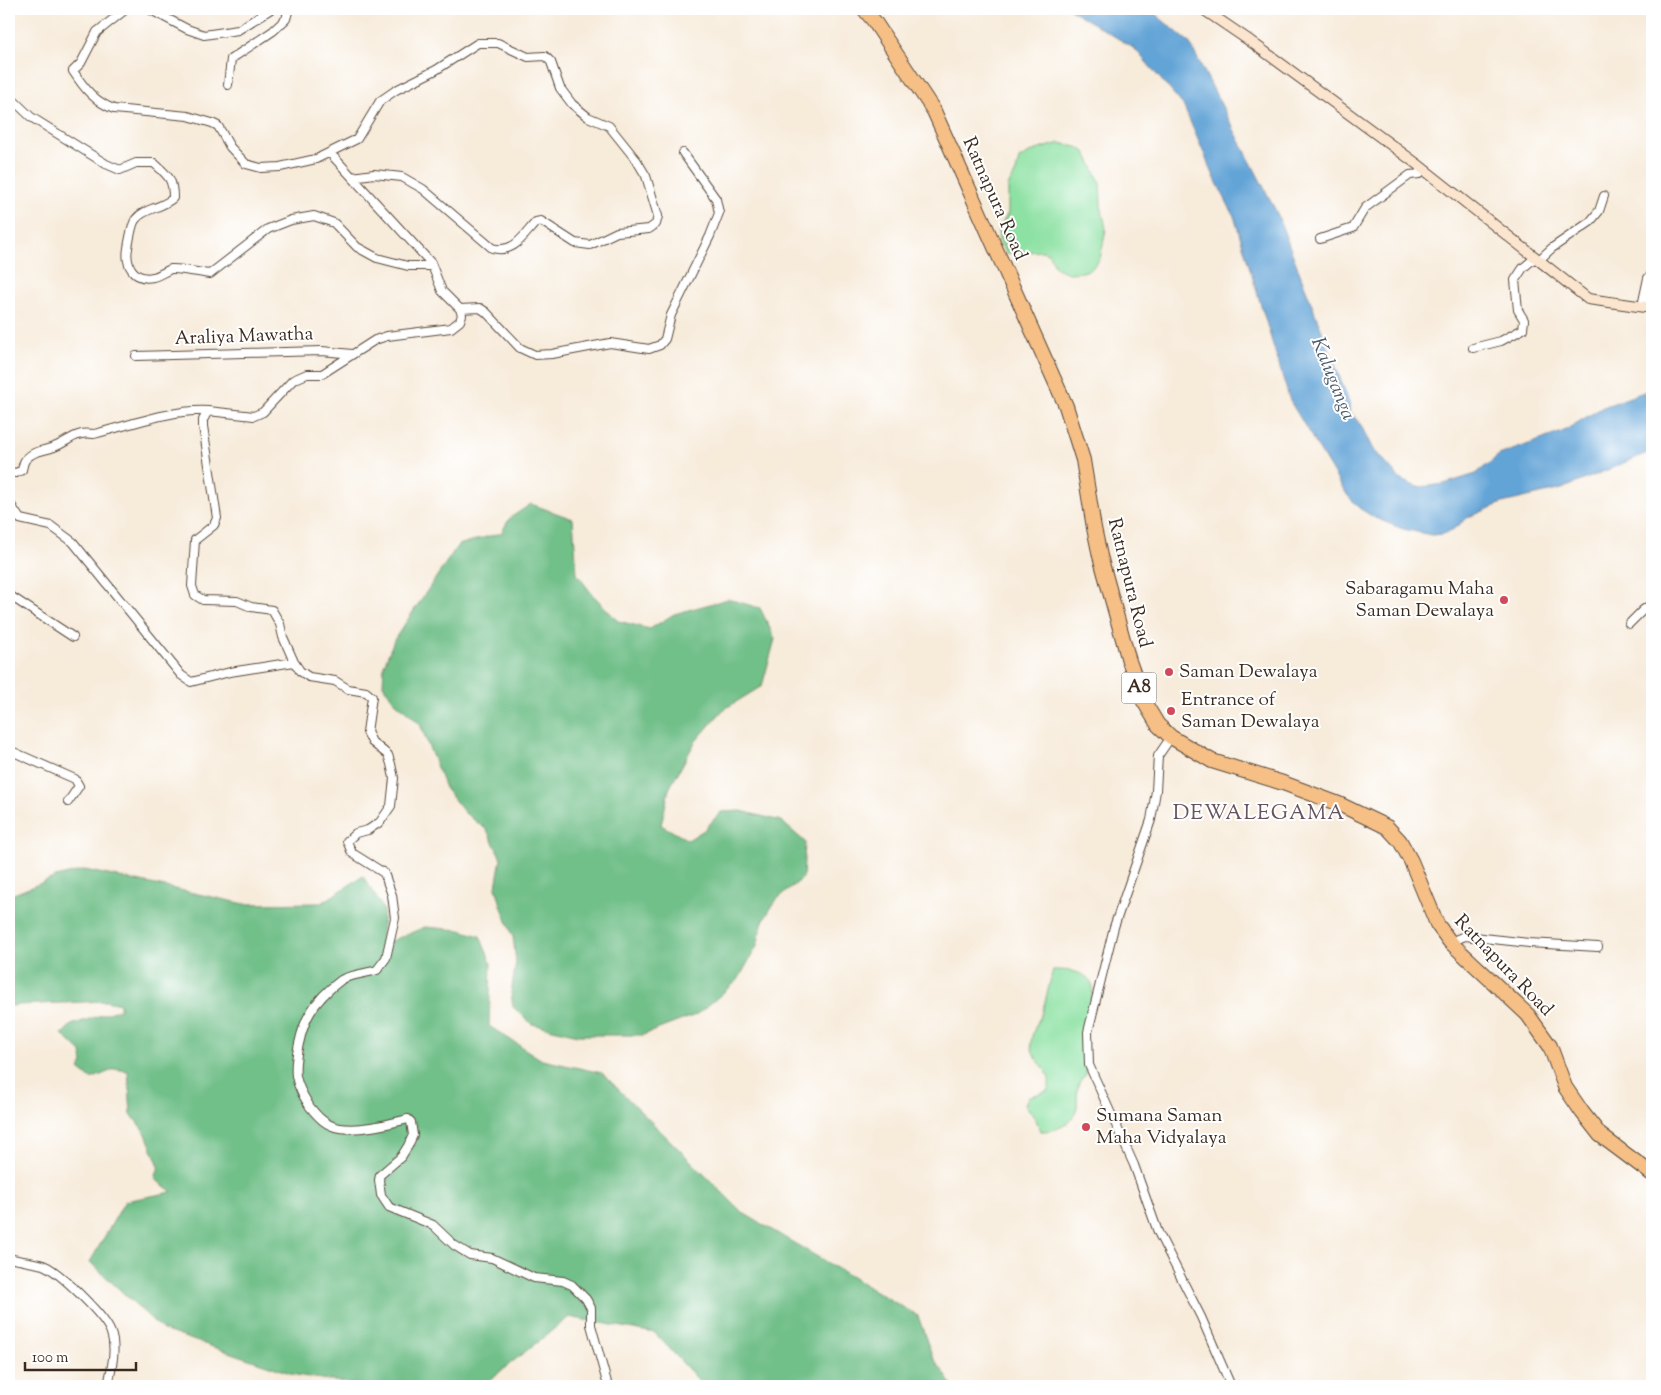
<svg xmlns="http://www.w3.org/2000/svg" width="1661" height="1395" viewBox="0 0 1661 1395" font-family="'Sorts Mill Goudy',serif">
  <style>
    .green { fill: #8ce1a3; stroke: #648660 }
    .forest { fill: #71bf89; stroke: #567454 }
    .water { fill: #64a4d7; stroke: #50677a }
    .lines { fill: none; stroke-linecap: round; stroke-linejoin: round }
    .street-casing { stroke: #57473a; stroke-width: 10 }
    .secondary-casing { stroke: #57473a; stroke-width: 12 }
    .highway-casing { stroke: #57473a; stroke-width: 16 }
    .street { stroke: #fff; stroke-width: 8 }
    .secondary { stroke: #fbe5cf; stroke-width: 10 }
    .highway { stroke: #f5bf86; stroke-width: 14 }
    .poi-dot { fill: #d1495b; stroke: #fff; stroke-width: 2 }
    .labels { text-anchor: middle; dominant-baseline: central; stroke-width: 4; stroke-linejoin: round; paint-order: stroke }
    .shield { fill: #fff; stroke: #766a62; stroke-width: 1 }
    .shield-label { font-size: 18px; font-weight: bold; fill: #3b2a1e }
    .street-label { font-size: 19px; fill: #3b2a1e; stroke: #fff }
    .poi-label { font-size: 19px; fill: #3b2a1e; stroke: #fff; text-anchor: start }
    .water-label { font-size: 20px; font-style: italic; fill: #4b5b68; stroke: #fff }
    .quarter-label { font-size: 21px; letter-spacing: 1px; fill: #68545e; stroke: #fff }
  </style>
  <rect width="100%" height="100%" fill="#fff"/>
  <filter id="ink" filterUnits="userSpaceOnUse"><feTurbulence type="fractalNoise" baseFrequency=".02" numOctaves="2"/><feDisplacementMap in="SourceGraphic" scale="10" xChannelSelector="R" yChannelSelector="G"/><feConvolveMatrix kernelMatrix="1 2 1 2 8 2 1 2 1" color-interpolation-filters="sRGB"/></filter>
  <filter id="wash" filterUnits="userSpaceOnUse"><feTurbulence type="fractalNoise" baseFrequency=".0096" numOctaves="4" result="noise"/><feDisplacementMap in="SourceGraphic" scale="20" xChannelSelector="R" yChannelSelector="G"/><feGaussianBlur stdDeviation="1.12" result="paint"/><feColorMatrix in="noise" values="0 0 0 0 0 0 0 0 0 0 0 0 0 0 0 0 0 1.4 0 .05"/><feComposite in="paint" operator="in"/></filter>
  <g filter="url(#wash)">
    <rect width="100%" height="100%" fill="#f7ebda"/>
    <!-- green -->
    <path class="green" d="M1060,143L1080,148L1086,153L1100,182L1101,205L1106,229L1100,259L1091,269L1083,272L1069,273L1056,268L1049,254L1043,251L1006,253L999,241L998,231L1008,213V186L1016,172L1019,159L1033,151Z
      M1054,970C1068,970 1087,971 1093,986L1085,1038L1086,1075C1074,1084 1078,1095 1077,1107C1074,1125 1056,1131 1041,1131L1036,1120L1025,1104L1028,1097L1047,1091C1056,1073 1036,1065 1032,1049C1028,1037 1038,1023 1042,1012C1046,999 1049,986 1052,973Z"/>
    <!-- forest -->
    <path class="forest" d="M531,504L573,519L577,574L592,594L618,621L650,629L674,614L728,599L760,608L775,639L762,686L723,710L695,742L669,789L661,825L688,840L704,830L721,812L741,811L781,821L805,842L803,878L776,900L763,921L757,946L738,980L698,1014L643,1035H578L532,1024L513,1007L511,993L516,962L513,937L501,905L496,887L501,858L487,830L465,813L445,788L420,724L393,700L383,685L384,665L394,640L458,545L501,533L510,518Z
      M85,870L245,904L322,903L363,876L384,910L381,945L425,927L460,930L480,936L491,963L489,1026L542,1060L602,1073L743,1213L918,1316L932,1356L953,1386H704L655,1333L569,1317L482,1386H366L296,1375L163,1330L90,1262L125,1201L172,1192L155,1179L159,1166L146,1134L131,1114L128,1071L115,1069L91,1079L79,1069L83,1063L81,1052L62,1034L71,1025L120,1009V1004L106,1001L17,1005L9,1007V896L56,877Z"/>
    <!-- water -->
    <path class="water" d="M1070,9H1149L1189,42L1276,211L1349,402L1350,412L1361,425L1372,448L1401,480L1417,487L1430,486L1444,484L1476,474L1499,455L1562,432L1603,407L1652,389V451L1562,489L1502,503L1467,518L1451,531L1443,534L1431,535L1403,529L1375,518L1359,508L1348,496L1338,481L1290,401L1234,216L1216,181L1183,105L1135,49Z"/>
  </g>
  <g filter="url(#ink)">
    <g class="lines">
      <defs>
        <path id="street" d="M126,9L97,32L81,63L73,71C84,88 95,102 114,109L188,116L212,123L218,126L230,147L246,164L261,168L280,167L316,159L357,139L380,101L396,90L436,70L478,43H498L528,57L545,56L551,62L560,88L572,104L588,117L609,126L637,161L646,176L658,216L656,224L649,229L617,232L590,245L575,243L541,221L536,222C523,236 514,254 492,248L423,189L402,177L374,174L352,177
          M149,9L187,29L204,35L238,30L271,9
          M228,85L231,59L273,31L286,19L288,12L284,9
          M9,96L31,117L106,164L120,170L136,163H154C168,176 173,178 173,198C163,208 144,208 136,219C132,223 129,242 128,248C125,265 134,281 153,277C159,276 165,271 171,269C180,268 200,273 210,274L268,229L291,220L314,216L334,223L357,247L377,258L408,266H432
          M330,153L431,263L442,291L460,309L462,315L460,321L451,328L387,336L375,340L322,374H307L293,380L263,412L254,416L208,411L203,420V426L217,518L214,525L195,540L192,586L195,595L203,600L237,601L251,607L272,610L280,624L283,637L294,662L300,671L309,677L335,681L348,689L366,692L372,697L367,732L372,742L388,755L391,764L394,778L391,806L380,822L368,830L356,833L347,841L352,853L384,873L392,895L395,918L386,958L377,970C368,973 348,975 341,980C329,989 317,1001 310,1013C301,1028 294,1060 296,1076C298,1088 304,1097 310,1107C318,1117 326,1126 340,1128C361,1131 387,1124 408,1119L411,1122L413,1135L408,1146L401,1157L380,1175L379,1180L381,1195L389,1207L433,1225L454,1245L470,1255L492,1258L534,1278L563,1281L572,1285L586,1299L591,1308V1325L608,1386
          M1320,239L1353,228L1365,208L1410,175L1420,174V166
          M1539,260L1552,248L1590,222L1599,211L1604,196
          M1642,306L1648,278L1652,274
          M460,309L480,308L486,312L520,348L535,355L552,354L610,343L649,349L660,345L665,339L671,315L710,236L719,213L716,199L683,153
          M1473,348L1501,341L1523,329L1524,320L1518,310L1515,280L1523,268L1536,257
          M136,356L322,351L352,354
          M9,472L16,473L22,470C23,466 23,462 26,459C34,450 44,451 54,447C70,441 75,431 94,434C130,425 172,409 208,411
          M9,502L20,519L51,526L73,542L181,675L191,682L230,672L294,662
          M9,595L73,637
          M1629,624L1643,610L1652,604
          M1171,737L1158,756L1156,791L1151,820L1114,927L1088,1032L1089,1065L1134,1165L1158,1232L1201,1317L1231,1386
          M9,750L75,779L79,786L68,802
          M1450,942L1465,936L1529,943L1598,947
          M9,1258C20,1261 32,1262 43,1265C59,1271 106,1317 111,1333C117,1349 111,1370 108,1386"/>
        <path id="secondary" d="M1203,9L1250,41L1417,164L1588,299L1652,308"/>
        <path id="highway" d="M864,9L874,21L934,111L1066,406L1083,460L1094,528L1100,556L1129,661L1143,700L1158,725L1171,737L1212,761L1283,783L1339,804L1387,827L1400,841L1411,861L1437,924L1450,942L1528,1015L1550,1046L1565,1087L1582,1112L1600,1135L1652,1174"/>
      </defs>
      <!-- street casing -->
      <use href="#street" class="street-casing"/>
      <!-- secondary casing -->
      <use href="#secondary" class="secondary-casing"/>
      <!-- highway casing -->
      <use href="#highway" class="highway-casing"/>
      <!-- street -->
      <use href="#street" class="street"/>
      <!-- secondary -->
      <use href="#secondary" class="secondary"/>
      <!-- highway -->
      <use href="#highway" class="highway"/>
    </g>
  </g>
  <!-- markers -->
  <g class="poi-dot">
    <circle cx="1504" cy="600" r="5"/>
    <circle cx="1169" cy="672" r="5"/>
    <circle cx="1171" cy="711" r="5"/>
    <circle cx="1086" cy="1127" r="5"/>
  </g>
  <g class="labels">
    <!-- shield labels -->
    <rect class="shield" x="1121.5" y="672.5" width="35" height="31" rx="4"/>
    <g class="shield-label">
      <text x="1139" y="688">A8</text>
    </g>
    <!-- street labels -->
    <g class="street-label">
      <text transform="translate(994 199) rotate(66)">Ratnapura Road</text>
      <text transform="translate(244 337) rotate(-2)">Araliya Mawatha</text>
      <text transform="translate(1129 583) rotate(76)">Ratnapura Road</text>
      <text transform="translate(1503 966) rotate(46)">Ratnapura Road</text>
    </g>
    <!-- poi labels -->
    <g class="poi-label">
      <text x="1494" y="589" text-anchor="end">Sabaragamu Maha<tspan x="1494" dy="22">Saman Dewalaya</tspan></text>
      <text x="1179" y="672">Saman Dewalaya</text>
      <text x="1181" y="700">Entrance of<tspan x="1181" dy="22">Saman Dewalaya</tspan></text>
      <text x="1096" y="1116">Sumana Saman<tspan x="1096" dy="22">Maha Vidyalaya</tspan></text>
    </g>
    <!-- water labels -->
    <g class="water-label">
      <text transform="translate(1332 379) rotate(68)">Kaluganga</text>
    </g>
    <!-- quarter labels -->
    <g class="quarter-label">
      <text x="1259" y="814">DEWALEGAMA</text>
    </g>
  </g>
  <!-- margin -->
  <rect width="1661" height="1395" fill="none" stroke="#fff" stroke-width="30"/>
  <!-- scale -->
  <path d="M25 1362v8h111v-8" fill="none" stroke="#3b2a1e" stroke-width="2.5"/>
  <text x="32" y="1362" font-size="15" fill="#3b2a1e" stroke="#ffffff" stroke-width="4" paint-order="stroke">100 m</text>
</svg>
